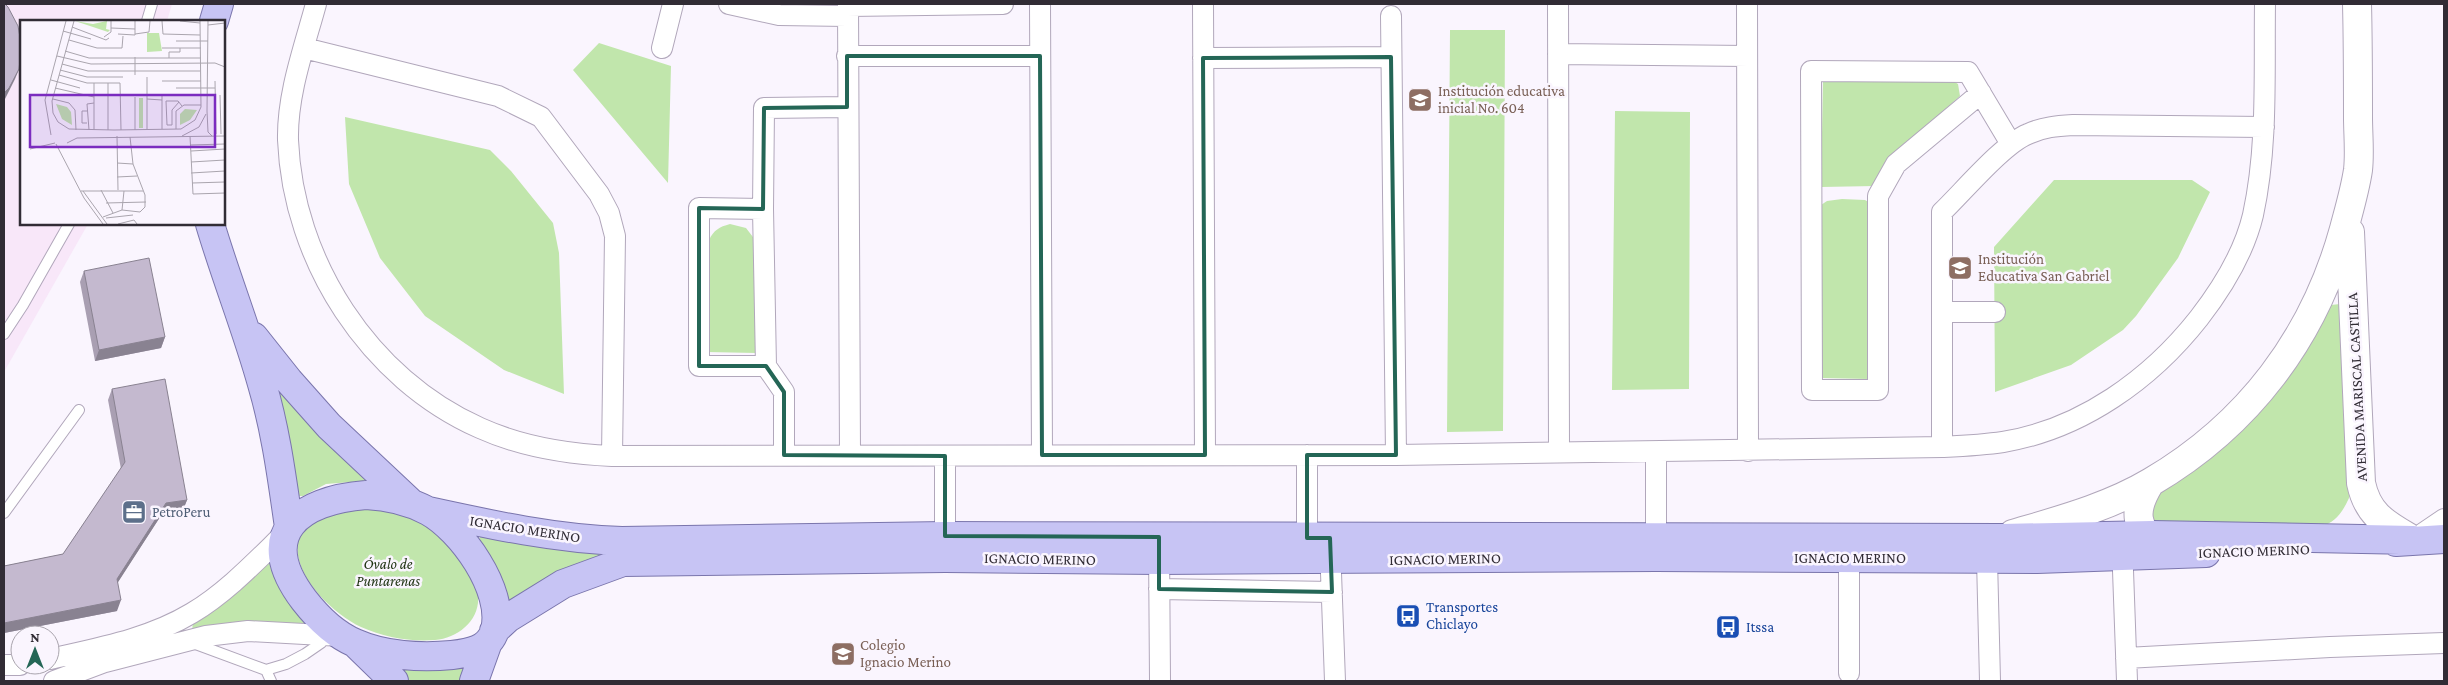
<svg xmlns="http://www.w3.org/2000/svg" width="2448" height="685" viewBox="0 0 2448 685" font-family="'Crimson Pro',serif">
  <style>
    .industrial { fill: #f8e7f9 }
    .green { fill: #c1e6ac }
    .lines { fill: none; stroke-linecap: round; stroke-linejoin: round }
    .lane-casing { stroke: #b1a7bb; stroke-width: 12 }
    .street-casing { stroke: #b1a7bb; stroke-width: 22 }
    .secondary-casing { stroke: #b1a7bb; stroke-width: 30 }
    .primary-casing { stroke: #7a75ac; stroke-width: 30 }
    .lane { stroke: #fff; stroke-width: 10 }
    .street { stroke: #fff; stroke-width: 20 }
    .secondary { stroke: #fff; stroke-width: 28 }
    .primary { stroke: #c7c4f4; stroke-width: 28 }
    .wall { fill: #a99fb2 }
    .shaded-wall { fill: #898291 }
    .building { fill: #c4b9cf; stroke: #898291 }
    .marked { fill: none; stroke: #246656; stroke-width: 4; stroke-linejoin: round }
    .labels { text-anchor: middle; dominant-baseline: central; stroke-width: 5; stroke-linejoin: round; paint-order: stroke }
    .education-label { font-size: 15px; fill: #785e54; stroke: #faf5fe; text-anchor: start }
    .street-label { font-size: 15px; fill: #312c35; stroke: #faf5fe }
    .service-label { font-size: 15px; fill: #4e5e75; stroke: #faf5fe; text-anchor: start }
    .park-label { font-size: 15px; font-style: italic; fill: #1d3110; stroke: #faf5fe }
    .transit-label { font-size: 15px; fill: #164399; stroke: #faf5fe; text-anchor: start }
    .inset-road { fill: none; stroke: #aaa5ae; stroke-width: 1 }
    .view { fill: #7b2cbf; fill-opacity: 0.15; stroke: #7b2cbf; stroke-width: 2.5 }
    .inset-edge { fill: none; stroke: #312c35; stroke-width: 2.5 }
  </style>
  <rect width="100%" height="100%" fill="#faf5fe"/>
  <!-- industrial -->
  <path class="industrial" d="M4,4H172L167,21H21V224H88L4,372Z"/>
  <!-- green -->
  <path class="green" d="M1450,30H1505L1503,431L1447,432Z
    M599,43L671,66L668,183L573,70Z
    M1823,81H1953L1958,84L1960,96L1884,164L1875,186L1821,187Z
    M1615,111L1690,112L1689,389L1612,390Z
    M345,117L490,150L511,171L553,223L559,253L564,394L504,370L425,316L380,258L349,184Z
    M2054,180H2192L2210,192L2178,258L2136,316L2123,330L2071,365L1995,392L1994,247Z
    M1842,199L1865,200L1872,204L1867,231L1869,379L1821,378V205L1827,201Z
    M730,224L746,228L756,241L757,353L706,352L709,240C714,230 719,227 730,224Z
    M2340,304L2348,322L2349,498C2342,513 2336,522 2320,527L2156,524L2151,517V502L2325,309L2331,305Z
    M284,391L369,479L364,481L326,484L303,496H297L275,397L279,392Z
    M380,506C407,516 432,525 452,546C457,551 460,560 464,566C468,573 475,581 477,589C484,617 460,638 435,640C409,642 384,637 361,627C323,609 265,547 320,513C327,509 369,507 380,506Z
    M481,533L618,547L507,609L491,560L479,540Z
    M272,553L321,625L192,630L193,623Z
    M394,663H466V681H403Z"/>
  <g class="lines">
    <defs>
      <path id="lane" d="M147,21L152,4
        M4,334L23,305L69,224
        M4,513L79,410
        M193,643L266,670L286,664L305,654L321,643L326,635
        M266,670L271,681"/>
      <path id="street" d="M316,4C304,48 287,94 288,140C293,261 369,379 480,428C522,447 566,454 612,456L1396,455L1942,447C1962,446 1983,445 2003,442C2082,429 2151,379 2199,318C2223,287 2244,253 2253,215C2268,146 2264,74 2265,4
        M729,4L779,15L847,16
        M848,4L850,455
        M1040,4L1042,455
        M1203,4L1205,455
        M1558,4L1559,452
        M1747,4L1748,451
        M848,6L1003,4
        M1391,16L1396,455
        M304,48L498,96L541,117L599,194L609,213L615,236L612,456
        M662,48L673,4
        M1558,54L1747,56
        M847,56H1040
        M1203,58L1391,57
        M1981,93L1896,164L1878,196V390H1812L1811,71L1968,72L2011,144
        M763,209L699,208V366H766
        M1942,312H1995
        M1942,447V212C1963,192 2003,144 2028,134C2043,127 2057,126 2073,125L2264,127
        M1656,452V536
        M784,455V392L766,366L763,209L764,108L847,107
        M1307,455V538
        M945,456V536
        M2413,540L2444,519
        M2122,543L2127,681
        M1159,546L1160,681
        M1330,546L1335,681
        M1849,558V673
        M1987,559L1990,681
        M1159,589L1332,592
        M2126,658L2330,647L2444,643
        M50,659C98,648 149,639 192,613C227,592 256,561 285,533
        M4,665H20
        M54,681L105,662L206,636L248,631L341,636"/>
      <path id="secondary" d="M2350,232L2361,483C2368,516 2386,524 2413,540
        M2150,483C2131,514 2137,524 2157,553
        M2013,534C2060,520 2109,507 2151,482C2248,425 2314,338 2344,229C2349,210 2355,190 2358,170C2360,153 2358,135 2358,117C2358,80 2358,42 2357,4"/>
      <path id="primary" d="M214,21L219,4
        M210,224C226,278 247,330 262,384C276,431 282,479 289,527
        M254,337L289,381L329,426L411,503
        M366,495C388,496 409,501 428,511C461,529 505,590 495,630C489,650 469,653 452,655C421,658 384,656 355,643C334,634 318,618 304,600C254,534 299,500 366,495Z
        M428,511C492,525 557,539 622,541L945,536L2001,538L2152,535L2413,540
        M2396,542L2444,539
        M494,631L508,618L563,584L623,562L945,558L1159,560L1656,557L2037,559L2206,553
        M357,645L394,681
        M474,681L488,642"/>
    </defs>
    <!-- lane casing -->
    <use href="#lane" class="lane-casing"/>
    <!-- street casing -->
    <use href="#street" class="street-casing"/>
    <!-- secondary casing -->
    <use href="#secondary" class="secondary-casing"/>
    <!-- primary casing -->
    <use href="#primary" class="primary-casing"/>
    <!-- lane -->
    <use href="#lane" class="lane"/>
    <!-- street -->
    <use href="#street" class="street"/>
    <!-- secondary -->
    <use href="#secondary" class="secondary"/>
    <!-- primary -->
    <use href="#primary" class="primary"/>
  </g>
  <!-- wall -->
  <path class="wall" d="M84,271L165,337L161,348L95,361L80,282Z
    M112,389L187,500L183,510L162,514L117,583V611L4,633V566L63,554L121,469L108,400Z"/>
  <!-- shaded-wall -->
  <path class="shaded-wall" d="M19,69L15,79L5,99L4,100V93Z
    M165,337L161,348L95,361L99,350Z
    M187,500L183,510L162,514L113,590L117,579L166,503Z
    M121,600L117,611L4,633V623Z"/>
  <!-- building -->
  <path class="building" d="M4,4H5L8,7L18,26L21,43V52L19,69L9,88L4,93Z
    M149,258L165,337L99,350L84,271Z
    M165,379L187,500L166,503L117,579L121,600L4,623V566L63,554L125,462L112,389Z"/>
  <!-- marked area -->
  <path class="marked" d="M847,56H1040L1042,455H1205L1203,58L1391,57L1396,455H1307V538H1330L1332,592L1159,589V537L945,536V456L784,455V392L766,366H699V208L763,209L764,108L847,107Z"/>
  <!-- icons -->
  <defs>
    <symbol id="school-square" viewBox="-11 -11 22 22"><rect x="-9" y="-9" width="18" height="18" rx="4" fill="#8d6e63" stroke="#faf5fe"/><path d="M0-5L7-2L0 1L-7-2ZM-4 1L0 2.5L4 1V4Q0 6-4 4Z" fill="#fff"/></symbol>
    <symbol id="office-square" viewBox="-11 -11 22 22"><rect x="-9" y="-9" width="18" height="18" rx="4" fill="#5c6f8a" stroke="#faf5fe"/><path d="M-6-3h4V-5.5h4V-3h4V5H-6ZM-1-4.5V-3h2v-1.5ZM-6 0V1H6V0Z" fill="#fff"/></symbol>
    <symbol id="bus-square" viewBox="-11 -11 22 22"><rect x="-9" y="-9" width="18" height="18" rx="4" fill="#1a4fb4" stroke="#faf5fe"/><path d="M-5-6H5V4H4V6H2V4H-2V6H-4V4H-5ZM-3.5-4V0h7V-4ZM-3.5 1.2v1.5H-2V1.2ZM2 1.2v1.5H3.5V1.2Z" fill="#fff"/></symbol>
  </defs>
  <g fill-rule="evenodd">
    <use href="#school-square" x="1406" y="86" width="28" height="28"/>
    <use href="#school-square" x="1946" y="254" width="28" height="28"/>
    <use href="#office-square" x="120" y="498" width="28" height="28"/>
    <use href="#bus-square" x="1394" y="602" width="28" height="28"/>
    <use href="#bus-square" x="1714" y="613" width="28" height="28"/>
    <use href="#school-square" x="829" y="640" width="28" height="28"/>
  </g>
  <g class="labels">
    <!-- education labels -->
    <g class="education-label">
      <text x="1438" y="91">Institución educativa<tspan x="1438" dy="17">inicial No. 604</tspan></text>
      <text x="1978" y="259">Institución<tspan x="1978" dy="17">Educativa San Gabriel</tspan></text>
      <text x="860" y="645">Colegio<tspan x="860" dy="17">Ignacio Merino</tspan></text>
    </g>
    <!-- street labels -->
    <g class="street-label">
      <text transform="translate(2357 387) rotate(-93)">AVENIDA MARISCAL CASTILLA</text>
      <text transform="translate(525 529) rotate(9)">IGNACIO MERINO</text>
      <text transform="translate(2254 551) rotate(-2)">IGNACIO MERINO</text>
      <text x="1850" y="558">IGNACIO MERINO</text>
      <text transform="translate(1040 559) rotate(1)">IGNACIO MERINO</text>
      <text transform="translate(1445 559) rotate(-1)">IGNACIO MERINO</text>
    </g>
    <!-- service labels -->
    <g class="service-label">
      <text x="152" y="512">PetroPeru</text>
    </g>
    <!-- park labels -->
    <g class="park-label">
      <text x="388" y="564">Óvalo de<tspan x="388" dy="17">Puntarenas</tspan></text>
    </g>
    <!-- transit labels -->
    <g class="transit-label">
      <text x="1426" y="607">Transportes<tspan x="1426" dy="17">Chiclayo</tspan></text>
      <text x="1746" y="627">Itssa</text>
    </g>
  </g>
  <!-- overview -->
  <g transform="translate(20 20)">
    <rect width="205" height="205" fill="#faf5fe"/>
    <path d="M55,1L73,4L87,1L86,9L90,10L88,12ZM127,13H139L142,31L127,32ZM119,78H123V108H119ZM36,84L47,87L51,92L52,105L42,99ZM165,89L177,90L170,100L160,105V94Z" fill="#c1e6ac"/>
    <path class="inset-road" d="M54,1L32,81L33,93L38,102L49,109L94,110L161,109L175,100L181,87L180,1M142,1L143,14L180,15M160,1L180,3M188,1L187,91L188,112L192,116M188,5L205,3M52,7L86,20L89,18M91,8L115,9M43,11L71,19M98,14L115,15V1M115,14L129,12L130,1M84,17L91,12V1M49,20L77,28H102L103,16M156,21H188M142,28H181M45,31L69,38H181M37,36L71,44L195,43L205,47M149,38V32H160V28M42,44L68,51H180M40,50L67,57H103M39,55L67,63H100L101,110M115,55V37M127,57V110M31,60L60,68M142,61H181M195,61L196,114M74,63V110M88,63V110M35,68L74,77M156,68H195M138,75H181M142,75V109M200,75L201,114M115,77V110M33,79L49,83L55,90L56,110M127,79L142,80M159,82L152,90V105H147L146,81H158L162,86M67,91H62V103H67M156,109V91L164,85H181M69,110L67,84L74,83M31,115L25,80L46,1M97,116L98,170M162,116L179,107L186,94M170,116L173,174L205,173M47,123L57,118L205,116M36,124L64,178L83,204M170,125L205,124M10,129L35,123M171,131L205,129M171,142L205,140M97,143L113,144M171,153L205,151M97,157L117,156M172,163L205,162M81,170L93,193M61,171H123M63,171L87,204M86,183L126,182M102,190L104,171M83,197L102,190L120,192L125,187V175L113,144L110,117M86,198L113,195M98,204L114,200L117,204"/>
    <path class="view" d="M10,75H195V127H10Z"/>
    <rect width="205" height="205" class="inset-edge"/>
  </g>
  <!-- border -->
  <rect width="2448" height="685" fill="none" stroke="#312c35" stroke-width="10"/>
  <!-- north arrow -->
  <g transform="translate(35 650)"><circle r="24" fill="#faf5fe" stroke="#aaa5ae"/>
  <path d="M0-4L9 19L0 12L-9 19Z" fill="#246656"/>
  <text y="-8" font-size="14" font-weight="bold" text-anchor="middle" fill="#312c35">N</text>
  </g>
</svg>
